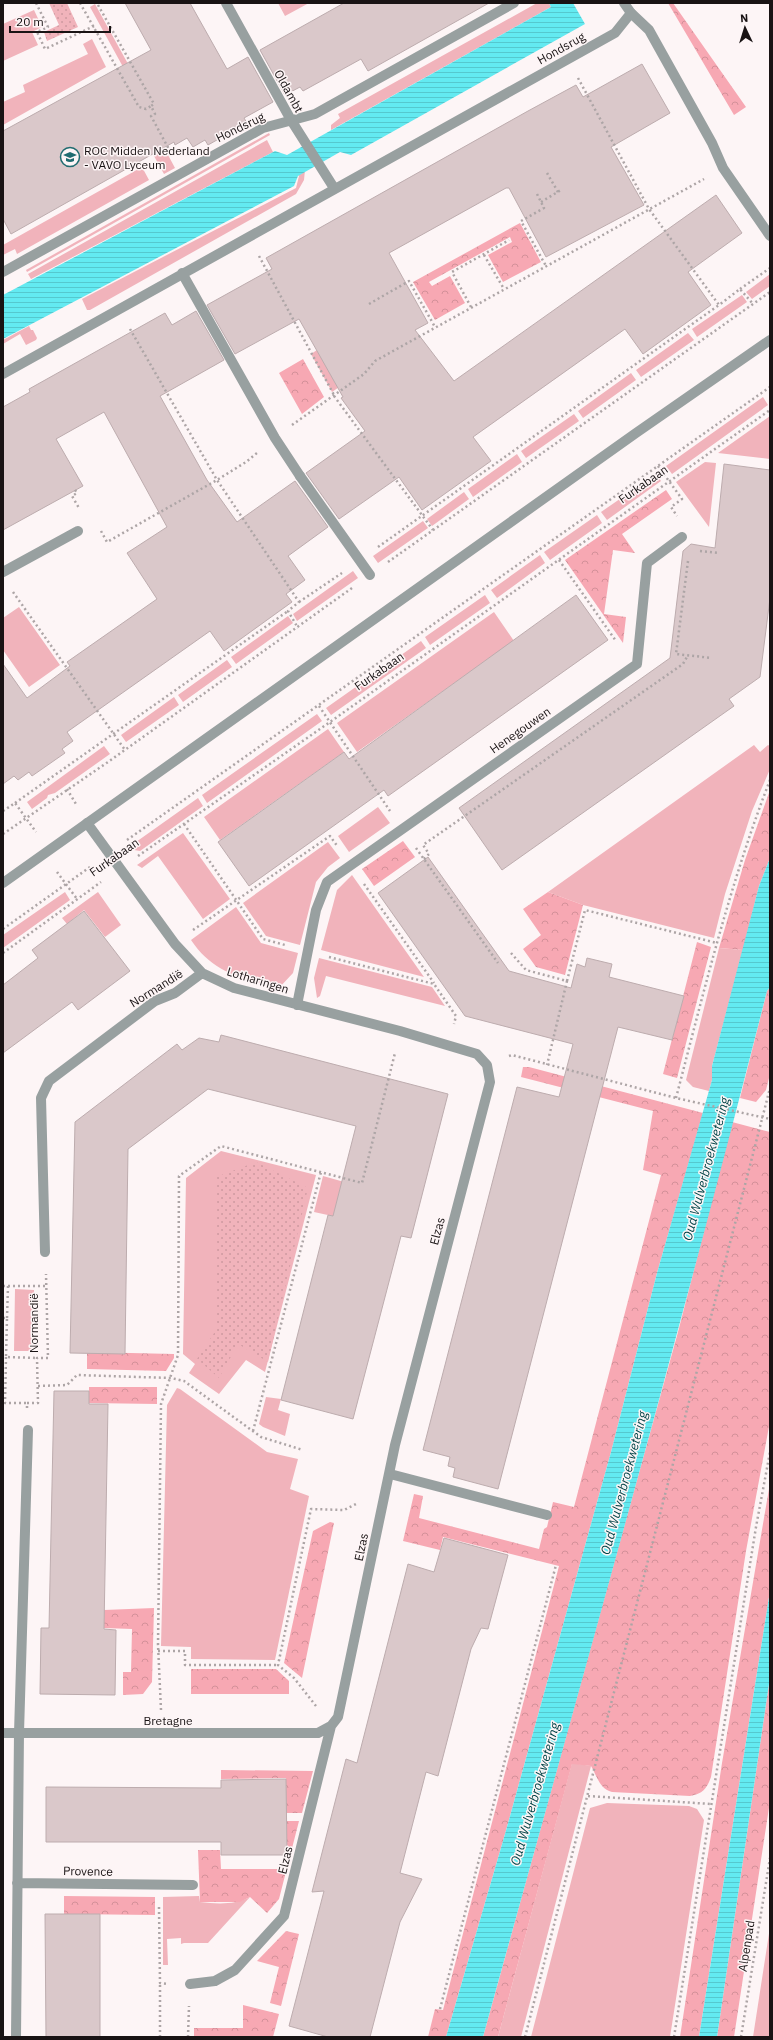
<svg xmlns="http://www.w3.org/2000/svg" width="773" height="2040" viewBox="0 0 773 2040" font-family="'IBM Plex Sans',sans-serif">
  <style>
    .green { fill: #f1b3bb }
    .forest { fill: url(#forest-crowns) }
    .park { fill: url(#park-dots) }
    .water { fill: url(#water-rules) }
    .building { fill: #dac8ca; stroke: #bdacae }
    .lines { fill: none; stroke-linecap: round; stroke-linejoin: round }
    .path { stroke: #ada5a6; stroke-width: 2.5; stroke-dasharray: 2 3; stroke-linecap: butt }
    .service { stroke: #98a0a0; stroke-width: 10 }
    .pedestrian { stroke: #98a0a0; stroke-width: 10 }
    .minor { stroke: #98a0a0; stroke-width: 10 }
    .tertiary { stroke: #98a0a0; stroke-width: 10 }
    .labels { text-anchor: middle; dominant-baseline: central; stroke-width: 3; stroke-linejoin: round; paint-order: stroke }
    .street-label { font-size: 12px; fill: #191314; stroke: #fdf5f6 }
    .poi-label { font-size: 12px; fill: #191314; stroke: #fdf5f6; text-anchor: start }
    .water-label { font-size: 13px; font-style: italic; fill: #024447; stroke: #fdf5f6 }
  </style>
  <defs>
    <pattern id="forest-crowns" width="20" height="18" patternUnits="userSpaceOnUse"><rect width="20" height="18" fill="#f7a8b3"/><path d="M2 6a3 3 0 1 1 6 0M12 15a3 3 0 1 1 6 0" fill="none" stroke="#d39099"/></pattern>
    <pattern id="park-dots" width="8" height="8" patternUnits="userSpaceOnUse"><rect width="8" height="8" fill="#f1b3bb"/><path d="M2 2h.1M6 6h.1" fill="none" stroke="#ce99a0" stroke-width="1.8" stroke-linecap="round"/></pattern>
    <pattern id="water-rules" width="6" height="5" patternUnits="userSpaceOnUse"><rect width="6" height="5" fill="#63eaf1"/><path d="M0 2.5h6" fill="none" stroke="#55c8ce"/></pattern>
  </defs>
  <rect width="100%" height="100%" fill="#fdf5f6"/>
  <!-- green -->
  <path class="green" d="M278,3H309L285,16Z
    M537,3H549L551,7L331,130V125L340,118L338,114Z
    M95,4L149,102L144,105L90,7Z
    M34,10L42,27L32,32L38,45L3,61V24Z
    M92,39L106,67L3,125V102L25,92L23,85L88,54L83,44Z
    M145,112L175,168L164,174L133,118Z
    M269,133L270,135L27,272L26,270Z
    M267,140L273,152L31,279L28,274Z
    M142,167L149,180L17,254L15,249L3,255V245Z
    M296,170H305L304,180L296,194L90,310H87L82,299L296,188L299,176Z
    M770,274V286L752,299L746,292Z
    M742,295L747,302L697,337L692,329Z
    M29,326L31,330H33L37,338L36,340L26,345L20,334L3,344V340Z
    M688,333L694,340L641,377L636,370Z
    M317,350L362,371L332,392L311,354Z
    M631,373L636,380L583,418L578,411Z
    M763,397L768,405L672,474L666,466Z
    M574,414L579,421L526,458L521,451Z
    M770,416V459L718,453Z
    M517,454L522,462L473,497L468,489Z
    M705,462L716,463L709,527L676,482Z
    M656,474L661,481L607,520L601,512Z
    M464,492L469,499L432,526L427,519Z
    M597,515L602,523L550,560L544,552Z
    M423,521L428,528L378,563L373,556Z
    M540,555L545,563L497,598L491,590Z
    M353,571L358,578L297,621L293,614Z
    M485,595L490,603L430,645L425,637Z
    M19,607L60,665L29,687L3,650V618Z
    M494,612L514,641L357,752L337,723Z
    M288,616L293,623L236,664L231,657Z
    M421,641L426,648L331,715L326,708Z
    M227,660L232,667L183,702L178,695Z
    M174,697L179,705L126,742L121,735Z
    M317,714L322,721L207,803L202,795Z
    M328,729L344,752L220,840L204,817Z
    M754,745L760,752L768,745L770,746V769L752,811L725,894L714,938L583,905L548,892Z
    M104,746L110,754L55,793L48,795L47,798L32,809L27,802Z
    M198,798L203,806L140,851L134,850V844L136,842Z
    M378,807L390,823L349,852L338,836Z
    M183,833L230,899L203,919L158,856L142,868L137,865Z
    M328,842L340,858L328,867L316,882L300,945L266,936L243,903Z
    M352,875L424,977L321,950L337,890Z
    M65,892L70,900L3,948V935Z
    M98,892L121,925L105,937L84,910L67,924L62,918Z
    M236,907L261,943L298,953L293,973L279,988C242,978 214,974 191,940Z
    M719,948L743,950L712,1066V1080L709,1091L693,1087L686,1080Z
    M319,958L432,987L445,1006L326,976L320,996L317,998L314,978Z
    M221,1151L316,1175L265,1372L246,1360L219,1394L189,1373L195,1364L183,1354L186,1178Z
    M323,1176L355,1185L346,1219L314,1212Z
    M15,1289L34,1290L32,1351H14Z
    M177,1388L180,1389L267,1452L298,1459L290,1489L309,1496L275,1660L191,1659V1647L161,1646L167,1405Z
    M266,1397L281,1399L278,1410L290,1414L285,1436L263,1427L259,1424Z
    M572,1763L591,1766L521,2037H498Z
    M607,1803L689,1806L697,1809L704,1820L670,2037H531L590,1808Z
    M199,1896L200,1902C217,1904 235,1905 250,1897L208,1943H184L181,1944V1938L167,1939L168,1965H163V1897Z
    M770,1927V2037H753Z"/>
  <!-- forest -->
  <path class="forest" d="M668,3H673L746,107L734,115Z
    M520,223L541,262L503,282L488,255L512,242L510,237L429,282L432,286L450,276L465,303L435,320L413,282Z
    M303,359L324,397L302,414L279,373Z
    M666,490L672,499L622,534L635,553L613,550L604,614L626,617L623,643L565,560Z
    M770,790V858L759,886L743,950L719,948L745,860Z
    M403,841L415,857L374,886L362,869Z
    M548,892L583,905L565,975L536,967L523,949L541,935L523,909Z
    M697,942L711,947L677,1078L663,1074Z
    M770,987V1074L766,1090L756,1102L740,1098L767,991Z
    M523,1067H529L703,1113L657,1273L611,1452L505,1834L446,2037H428L435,2009L443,2010L559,1566L443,1537L440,1550L403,1541L414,1494L423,1496L419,1518L539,1549L544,1529L547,1527L553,1502L574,1507L661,1175L643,1170L653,1111L521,1077Z
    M732,1122L770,1132V1421L746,1551L711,1777C707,1788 703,1794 690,1796L612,1792C599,1788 598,1778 591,1766L572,1764L498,2037H483L678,1332Z
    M87,1352L174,1354V1358L166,1371L87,1369Z
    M89,1387H157V1404L89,1403Z
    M770,1483V1591L699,2037H680L722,1763Z
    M330,1522L334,1523L302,1678L284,1663L313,1531Z
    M154,1608L152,1682L143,1694L123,1695V1672H131L132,1629L104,1628V1610Z
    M191,1669H276L289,1681V1694H191Z
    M770,1677V1801L734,2037H717Z
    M221,1770L313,1771L302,1813H286V1778L221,1779Z
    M287,1821H299L279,1899L267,1913L250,1897L240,1902H200L198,1850H220L221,1869H286Z
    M64,1896L155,1897V1915L64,1914Z
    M286,1931L299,1934L281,2006L270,2003L279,1967L257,1961Z
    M243,2005L279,2014L273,2037H194V2028H243Z"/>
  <!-- park -->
  <path class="park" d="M49,3H67L78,27L47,41L44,32L59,25Z
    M256,1162L308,1188L268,1362L238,1344L219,1378L197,1359L216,1330V1177Z"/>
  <!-- water -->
  <path class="water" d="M549,3H573L585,24L351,155L340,152L298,176L294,186L3,339V295L275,151L287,155L551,7Z
    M770,858V987L767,991C678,1341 579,1689 483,2037H446L505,1834L611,1452L657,1273L712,1080V1066L759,886Z
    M770,1591V1677L717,2037H699Z"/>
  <!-- building -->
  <path class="building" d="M125,3H190L227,69L248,57L273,102L244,118L247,123L208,145L205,140L193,147L187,138L175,145L174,142L11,234L3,219V131L151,50Z
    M344,3H489L368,71L361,59L303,91L300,87L285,95L260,50Z
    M642,64L670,113L611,147L644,205L546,257L509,188H506L389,253L428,323L415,330L454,381L716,195L742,233L688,272L711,305L643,354L625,329L473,437L491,461L422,510L399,477L339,519L306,473L365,431L341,398L343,397L299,319L235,354L207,305L272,269L266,258L528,111L576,85L583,97Z
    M196,311L224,360L160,396L207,480L237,522L295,481L328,527L288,556L305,580L286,594L292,602L224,651L210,631L67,732L73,741L62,749L65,753L32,776L29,772L18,780L14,776L3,784V664L27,698L70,666L67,662L157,599L127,553L167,527L104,412L56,439L83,486L3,530V407L30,392L29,389L165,313L172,325Z
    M724,464L770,470V598L760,677L729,699L734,706L502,870L459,808L670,658L683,551L691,544L715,548Z
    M576,595L608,640L388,796L384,790L249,886L218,842L344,752L349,759Z
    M428,857L509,971L571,988L577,964L585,967L587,958L612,964L609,977L684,996L672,1040L618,1027L498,1489L453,1477L455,1468L448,1466L450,1457L423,1450L517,1087L559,1097L573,1044L465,1016L378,893Z
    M84,911L130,971L78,1010L72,1002L3,1053V985L38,958L32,950Z
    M221,1035L448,1094L411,1238L401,1236L353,1419L281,1400L328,1215L333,1216L356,1126L208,1089L128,1149L125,1354L70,1353L75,1122L177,1044L182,1050L199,1038L219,1042Z
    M54,1391H89V1404H108L104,1629L116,1630L115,1695L40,1694L41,1628H49Z
    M444,1538L508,1555L488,1629L481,1628L471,1649L438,1776L426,1772L400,1873L422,1879L400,1922L370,2037H328L289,2026L324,1891L312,1892L346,1759L357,1763L408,1564L434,1572Z
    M286,1779L287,1855H221V1842H46V1787L221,1788V1780Z
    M45,1914H100V2037H46Z"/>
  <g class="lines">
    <!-- path -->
    <path class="path" d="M36,3L48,27L37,32L45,49L94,26
      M80,3L139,107L146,109L151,106
      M98,5L154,104L151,106L155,114L151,116L171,153
      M578,78L649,209L719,305L740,289L753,304
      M547,173L558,192
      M537,194L544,208L521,221L546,266
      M541,202L561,190
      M484,255L504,289
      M259,256L334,395
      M740,289L770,268
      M369,304L409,281L435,327
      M471,307L452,272L509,240
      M130,329L217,480L299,602L288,611L298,628
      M334,396L433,530
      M292,425L364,374L375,361L704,179
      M658,466L682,499L671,507L677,516
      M75,490L77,493L72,496L79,508
      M101,531L107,542L217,480L246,462L257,453
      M378,547L719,305
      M700,551L719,553
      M559,560L616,641
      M688,561L676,654L712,658
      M388,562L770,292
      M13,592L125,750
      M299,602L342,573
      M319,706L390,811
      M67,789L76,804
      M15,803L288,611
      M3,811L15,803L36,832
      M184,824L263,939L285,945
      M3,834L108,762L352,588
      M127,840L770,387
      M416,848L498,963
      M138,856L330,722L770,410
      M424,859L429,854L423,845L683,664L688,655
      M57,872L77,899
      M364,884L434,983
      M3,929L90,867
      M193,930L330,836L338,847
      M3,953L101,882
      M511,953L526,970L567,981L547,1065
      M329,957L434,984L456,1016L454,1024
      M567,981L585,910L717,943
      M509,1056L512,1055L676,1098L770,1119
      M676,1098C704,991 730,883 770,780
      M3,1286H46
      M3,1318H7L6,1357L37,1358
      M7,1318L8,1286
      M6,1357L5,1403H27
      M38,1386L67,1385L77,1375L171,1378L184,1381L261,1437L303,1450
      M27,1408V1403H38L37,1358H48L46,1274
      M253,1431L321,1172
      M158,1651H185V1665H278
      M316,1706L294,1678L278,1665L311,1509L344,1510L358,1503
      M161,1710L158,1645L161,1404L178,1355L179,1176L221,1146L362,1183L395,1053
      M588,1796L711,1804
      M159,1907L160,1983L168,1984
      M440,2009L556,1565
      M160,2037V1983
      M188,2037L189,2006
      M525,2037L770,1088
      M674,2037L756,1527L770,1452
      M741,2037L770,1858"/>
    <!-- service -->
    <path class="service" d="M390,1474L547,1515"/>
    <!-- pedestrian -->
    <path class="pedestrian" d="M624,3L631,13
      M3,272L263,128L315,114L514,3
      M300,476L370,575"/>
    <!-- minor -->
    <path class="minor" d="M226,3L291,120L334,188
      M182,273L275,438L300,476
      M3,374L615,33L631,13L649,30L712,143L723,168L770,236
      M3,572L78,531
      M87,823L175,944L202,973L234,988L400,1031L477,1054L487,1065L490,1082L395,1445L338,1717L331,1726L284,1916L235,1970L215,1981L190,1984
      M297,1005L316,910L327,882L637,664L647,563L682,537
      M45,1252L41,1098L49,1081L155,1001L175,993L202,973
      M3,1733H318L331,1726
      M17,1883L193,1885
      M16,2037L19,1733L28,1430"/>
    <!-- tertiary -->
    <path class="tertiary" d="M3,883L636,433L770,340"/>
  </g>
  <!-- icons -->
  <defs>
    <symbol id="university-ring" viewBox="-11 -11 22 22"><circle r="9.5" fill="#fdf5f6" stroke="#206c70" stroke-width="1.5"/><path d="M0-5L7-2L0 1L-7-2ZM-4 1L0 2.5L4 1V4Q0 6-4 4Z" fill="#206c70"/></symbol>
  </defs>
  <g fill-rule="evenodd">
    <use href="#university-ring" x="59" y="146" width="22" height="22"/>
  </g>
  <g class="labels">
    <!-- street labels -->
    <g class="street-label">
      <text transform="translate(561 48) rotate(-29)">Hondsrug</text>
      <text transform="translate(289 91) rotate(61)">Oldambt</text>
      <text transform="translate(240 127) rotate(-26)">Hondsrug</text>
      <text transform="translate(643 484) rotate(-35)">Furkabaan</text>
      <text transform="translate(379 671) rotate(-35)">Furkabaan</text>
      <text transform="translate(520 730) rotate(-35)">Henegouwen</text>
      <text transform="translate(114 857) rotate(-35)">Furkabaan</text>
      <text transform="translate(258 980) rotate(17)">Lotharingen</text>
      <text transform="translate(156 988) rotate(-32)">Normandië</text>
      <text transform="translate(437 1231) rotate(-75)">Elzas</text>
      <text transform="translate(33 1323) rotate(-90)">Normandië</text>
      <text transform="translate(361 1547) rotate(-78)">Elzas</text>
      <text x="168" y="1720">Bretagne</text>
      <text transform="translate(285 1860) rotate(-76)">Elzas</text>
      <text transform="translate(88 1871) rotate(1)">Provence</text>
      <text transform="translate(746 1946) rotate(-81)">Alpenpad</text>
    </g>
    <!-- poi labels -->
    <g class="poi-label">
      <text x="84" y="150">ROC Midden Nederland<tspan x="84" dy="14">- VAVO Lyceum</tspan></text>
    </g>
    <!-- water labels -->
    <g class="water-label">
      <text transform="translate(706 1169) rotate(-75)">Oud Wulverbroekwetering</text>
      <text transform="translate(624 1483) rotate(-75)">Oud Wulverbroekwetering</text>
      <text transform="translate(535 1794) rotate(-74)">Oud Wulverbroekwetering</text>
    </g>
  </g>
  <!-- border -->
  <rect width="773" height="2040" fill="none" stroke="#191314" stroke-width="8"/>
  <!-- north arrow -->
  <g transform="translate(745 28) rotate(356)" stroke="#fdf5f6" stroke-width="3" paint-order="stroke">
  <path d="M0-3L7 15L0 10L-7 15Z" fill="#191314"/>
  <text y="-6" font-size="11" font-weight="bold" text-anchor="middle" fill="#191314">N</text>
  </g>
  <!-- scale -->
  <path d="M10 26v6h100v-6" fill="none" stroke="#191314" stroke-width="2"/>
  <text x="16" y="26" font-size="12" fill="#191314" stroke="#fdf5f6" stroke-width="3" paint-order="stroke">20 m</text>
</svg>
